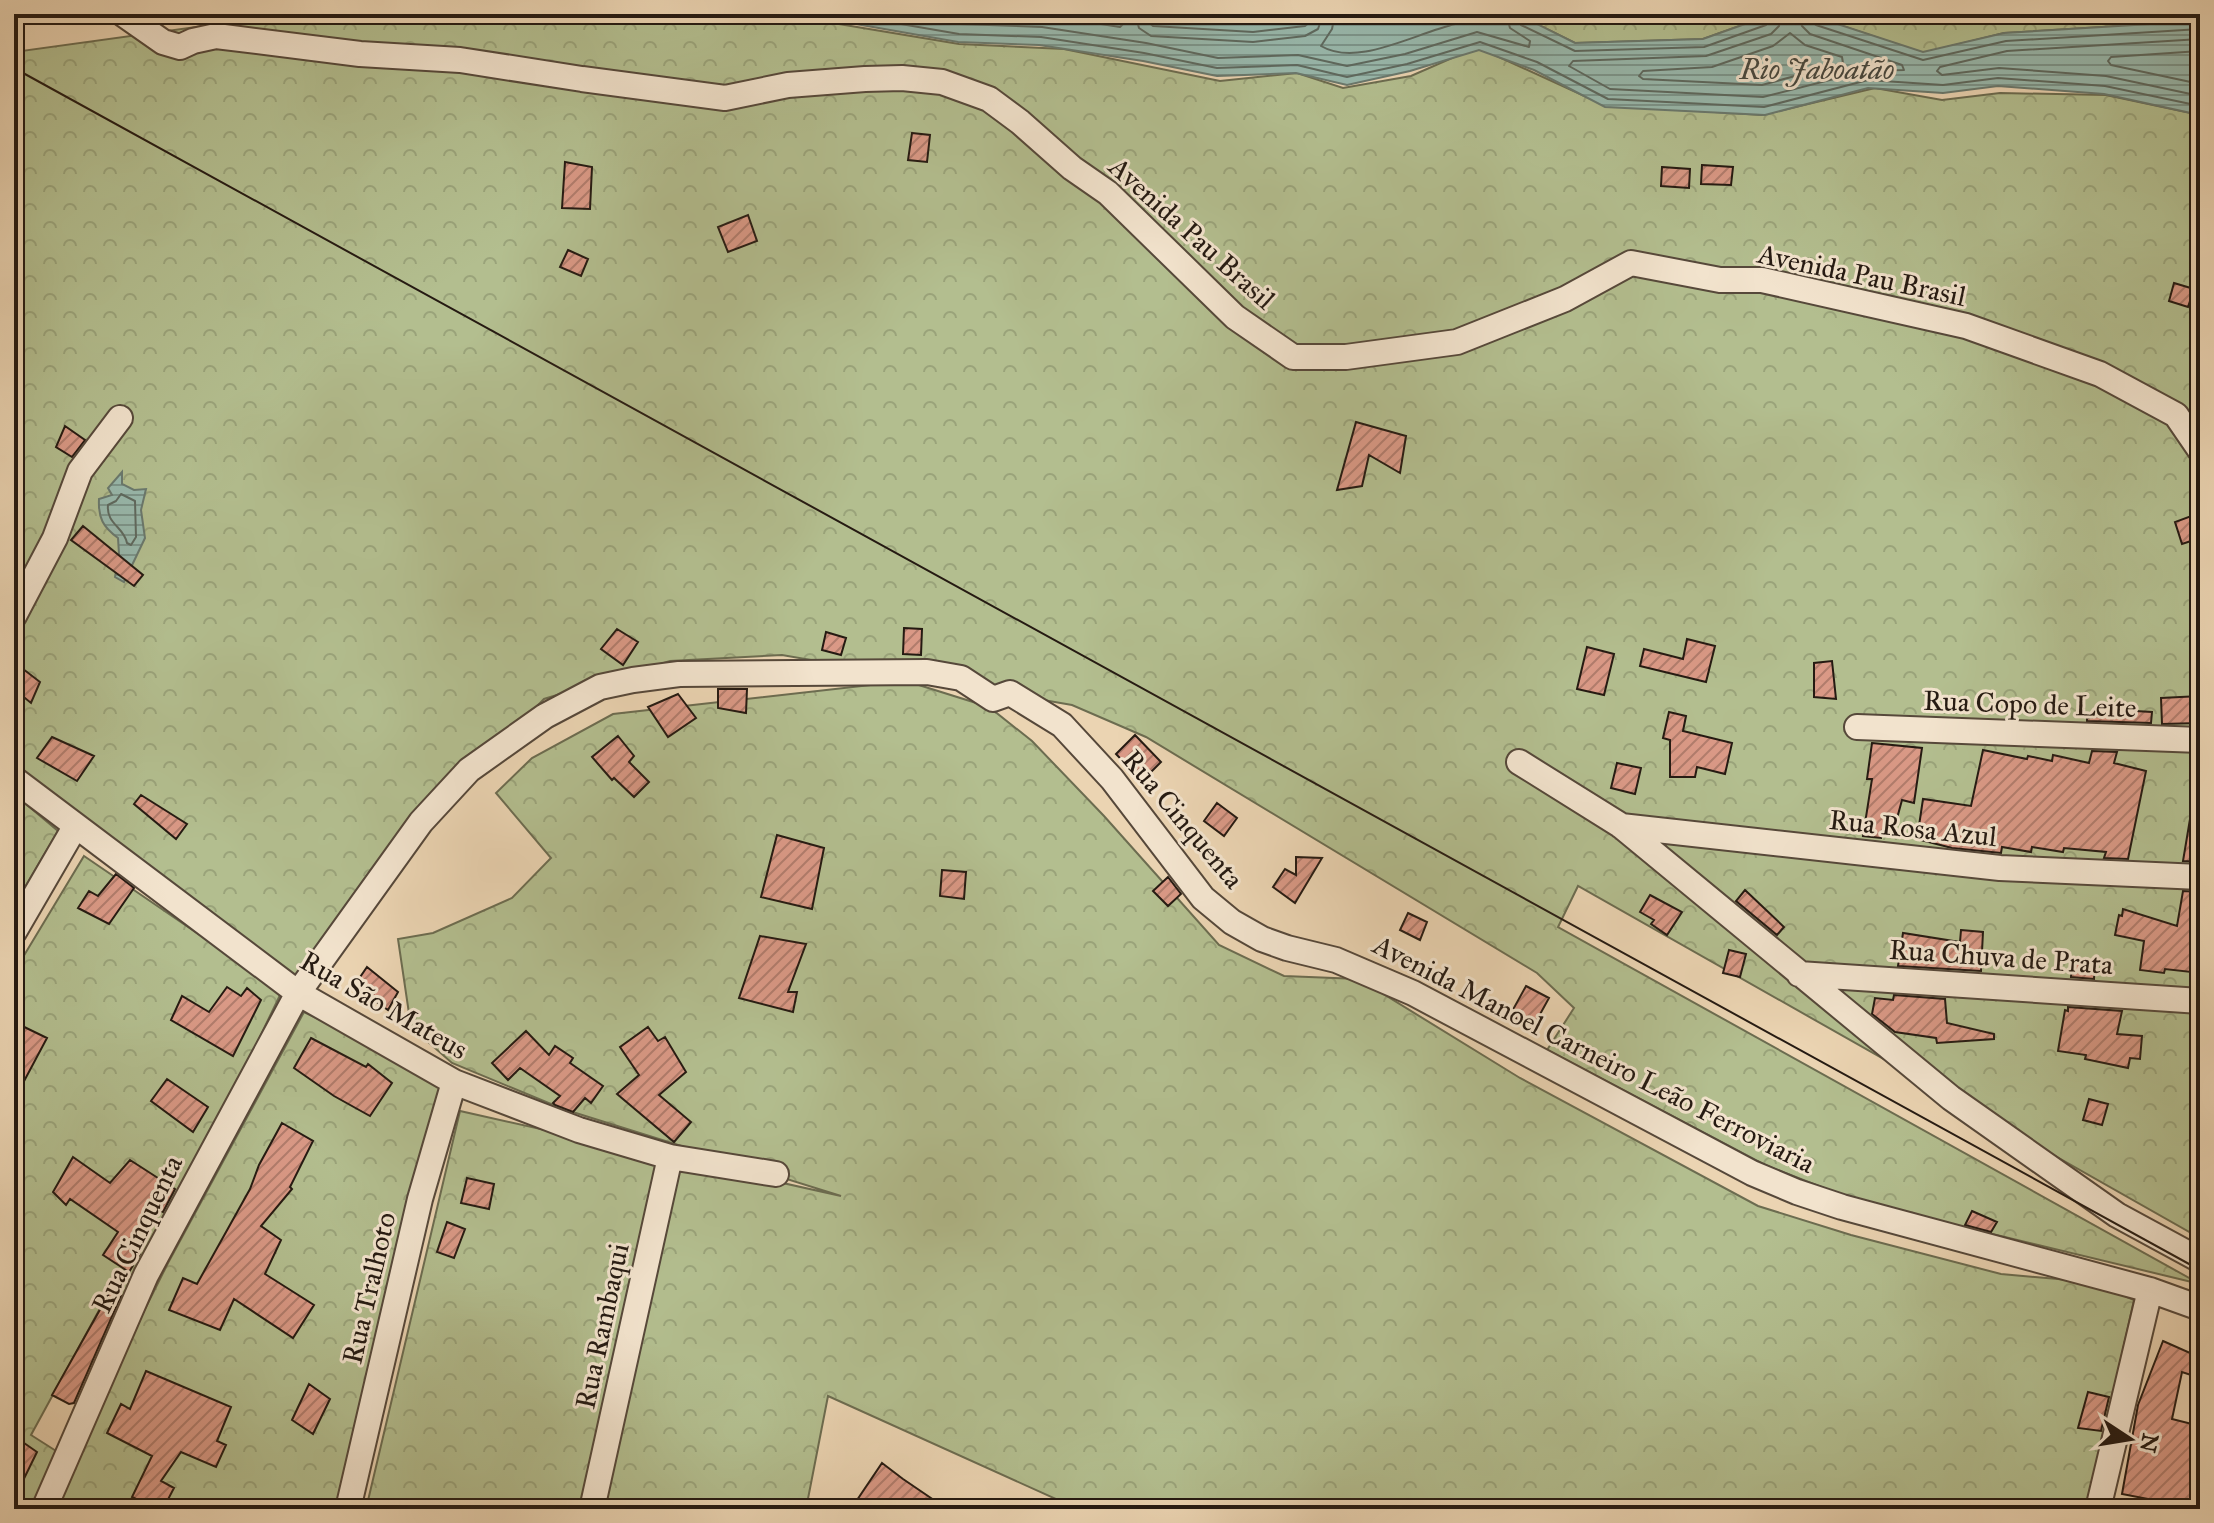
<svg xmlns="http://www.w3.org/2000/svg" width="2214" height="1523" viewBox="0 0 2214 1523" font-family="'IM FELL Great Primer',serif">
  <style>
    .forest { fill: url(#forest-crowns); stroke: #6c6c50; stroke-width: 2 }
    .water { fill: url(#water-rules); stroke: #6a796e; stroke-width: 2 }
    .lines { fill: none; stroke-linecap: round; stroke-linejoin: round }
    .shore { stroke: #5e695f; stroke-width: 2 }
    .building { fill: url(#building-hatch); stroke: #251a12; stroke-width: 2 }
    .minor-casing { stroke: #56483a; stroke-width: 28 }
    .minor { stroke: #f2e3cd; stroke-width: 24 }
    .tram { stroke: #251a12; stroke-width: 2 }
    .labels { text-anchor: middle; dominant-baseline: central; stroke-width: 6; stroke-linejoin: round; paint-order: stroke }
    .street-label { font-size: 28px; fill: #251a12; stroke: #f2e3cd }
    .water-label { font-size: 30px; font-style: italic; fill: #484940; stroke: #f2e3cd }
  </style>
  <defs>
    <pattern id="forest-crowns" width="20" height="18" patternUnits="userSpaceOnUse" patternTransform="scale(2)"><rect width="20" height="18" fill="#b3be8f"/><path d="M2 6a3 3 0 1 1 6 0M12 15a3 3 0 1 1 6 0" fill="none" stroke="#9aa37a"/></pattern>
    <pattern id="water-rules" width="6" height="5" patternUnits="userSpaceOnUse" patternTransform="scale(2)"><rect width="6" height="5" fill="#98b8ac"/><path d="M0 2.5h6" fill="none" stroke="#7c958b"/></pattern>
    <pattern id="building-hatch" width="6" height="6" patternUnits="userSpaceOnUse" patternTransform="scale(2)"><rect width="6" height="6" fill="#da9986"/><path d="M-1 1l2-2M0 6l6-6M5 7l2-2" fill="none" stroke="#b17c6c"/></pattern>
  </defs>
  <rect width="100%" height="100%" fill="#ebd4b2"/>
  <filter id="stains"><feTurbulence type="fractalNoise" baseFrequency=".0025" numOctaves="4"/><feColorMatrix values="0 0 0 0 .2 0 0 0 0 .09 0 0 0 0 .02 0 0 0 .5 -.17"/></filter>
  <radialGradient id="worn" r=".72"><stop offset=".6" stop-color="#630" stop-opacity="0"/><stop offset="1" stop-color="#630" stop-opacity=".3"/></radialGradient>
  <!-- forest -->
  <path class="forest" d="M290,14H389L545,20L550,14H823L839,24L959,44L1064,49L1220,81L1297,73L1343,88L1411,76L1477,47L1604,105L1762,115L1875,88L1942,100L2000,93L2106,95L2200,115V1238L1578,886L1558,927L2200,1284L1860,1202L1765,1165L1547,1050L1574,1008L1537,973L1146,737L1072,705L782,655L670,661L544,699L407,840L298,993L14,768V52Z
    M1104,14H1337L1253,24Z
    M1517,14H1773L1703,39L1575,43Z
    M1807,14H2200V21L2004,33L1923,53Z
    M906,681L989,707L1032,741L1104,816L1219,945L1284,976L1359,979L1520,1078L1758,1206L1851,1235L2001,1274L2092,1282L2134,1300L2104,1435L2085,1509H1078L828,1396L806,1509H366L460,1111L841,1196L563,1109L452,1063L411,1027L398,939L433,933L512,898L551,858L496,793L532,758L613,714Z
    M14,794L58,831L14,906Z
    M84,856L282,991L132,1302L110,1290L31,1435L64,1456L36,1509H14V972Z
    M304,1012L431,1074L447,1085L344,1509H45L168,1263Z"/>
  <!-- water -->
  <path class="water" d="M828,14H1104L1253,24L1337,14H1517L1575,43L1703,39L1773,14H1807L1923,52L2004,33L2200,21V115L2104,94L1998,86L1943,93L1868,88L1765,115L1605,107L1534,70L1479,50L1410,71L1347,85L1296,73L1217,76L1143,61L1039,45L958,42L839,21Z
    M122,472V484L134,490L146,489L141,510L145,538L124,582L115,577L119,554L118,538C103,527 98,518 99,499L112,495L108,488Z"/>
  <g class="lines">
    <!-- shore -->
    <path class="shore" d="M843,14L959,34L1041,37L1144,53L1217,68L1297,65L1347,77L1407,64L1480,42L1537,62L1608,99L1764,107L1868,80L1943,85L1998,78L2105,86L2200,106
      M902,14L960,24L1042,27L1146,43L1218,58L1298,55L1347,66L1405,54L1477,32L1529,47L1530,41L1510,28L1506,14
      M1013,14L1044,15L1120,27L1123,24V14
      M1135,14L1139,28L1151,36L1253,42L1305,36L1318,29L1323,14
      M1145,14L1147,21L1153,26L1253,32L1305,26L1311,21L1313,14
      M1335,14L1332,29L1321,46C1367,73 1442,13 1491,21L1494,14
      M1516,14L1521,25L1575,51L1704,47L1766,25L1771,14
      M1781,14L1779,26L1771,34L1706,56L1573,61L1569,66L1610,89L1763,97L1865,71L1904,70L1902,65L1810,34L1802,26L1799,14
      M1810,14L1811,21L1816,25L1923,60L2006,41L2200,29
      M1790,33L1805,45L1842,57L1843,63L1762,85L1643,79L1639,76L1643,71L1712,67L1773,46Z
      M2200,39L2007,51L1940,67L1937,71L1942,75L1999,68L2106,76L2200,96
      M2200,51L2111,57L2108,61L2111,65L2200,84
      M121,494L135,501L136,537L131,545L127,543C124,527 106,524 108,505L116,501Z"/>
  </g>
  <!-- building -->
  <path class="building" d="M912,133L930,135L927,162L908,160Z
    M565,162L592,167L590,209L562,208Z
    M1702,165L1733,167L1731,185L1701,184Z
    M1662,167L1690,169L1689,188L1661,186Z
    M748,215L757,241L728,252L718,227Z
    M568,250L588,259L581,276L560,267Z
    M2174,283L2194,289L2188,307L2169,301Z
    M1356,422L1406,436L1400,473L1369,455L1362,486L1337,490Z
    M65,426L85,440L72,457L56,447Z
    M2194,515L2200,538L2182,544L2175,522Z
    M83,526L143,575L134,586L71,540Z
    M904,628L922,629L921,655L903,654Z
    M617,629L638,642L623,665L601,649Z
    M826,632L846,638L841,655L822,650Z
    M1687,639L1715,646L1706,682L1640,666L1644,649L1683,659Z
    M1587,647L1614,654L1604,695L1577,689Z
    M1832,661L1836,699L1814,697V663Z
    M14,662L40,682L31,703L14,689Z
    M718,689H747L746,713L718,708Z
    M678,694L696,718L668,737L648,707Z
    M2200,696V723L2162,724L2161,698Z
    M2135,711L2152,712L2151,723L2087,721V718Z
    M1669,712L1686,716L1683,731L1732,743L1725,774L1697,767L1695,777H1670V740L1663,738Z
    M1135,735L1161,762L1142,781L1116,754Z
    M618,736L634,756L629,762L649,782L634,797L614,778L612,780L592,757Z
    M52,737L94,756L77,781L37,758Z
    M1872,743L1922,748L1914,803L1902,800L1892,837L1881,835V838L1863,836L1872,779H1867Z
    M1983,750L2027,759L2028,756L2052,761L2053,755L2089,763L2092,751L2117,752L2114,763L2146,771L2128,859L2104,858L2106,852L2064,848L2063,852L2032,847L2031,852L2002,847L2001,853L1952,848L1917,839L1923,799L1971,806Z
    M1617,763L1641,768L1635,794L1611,788Z
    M141,795L187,824L176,839L134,804Z
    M1217,803L1237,818L1224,836L1204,821Z
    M2190,819L2200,820V862L2183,861Z
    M777,835L824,848L812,909L761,897Z
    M1296,857L1322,858L1295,903L1273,887L1285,869L1296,875Z
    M942,870L966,872L964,899L940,896Z
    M116,874L134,888L109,924L78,908L89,891L98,896Z
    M1168,877L1181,894L1168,906L1153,891Z
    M1745,890L1784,927L1777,935L1736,901Z
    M2183,891L2200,892V924H2197L2191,972L2165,969L2164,973L2140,970L2144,941L2115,935L2119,915L2122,916L2123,909L2177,926Z
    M1650,895L1682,912L1667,935L1651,924L1654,920L1640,912Z
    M1408,913L1427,922L1420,940L1400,930Z
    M1961,930L1983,932L1981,971L1898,966L1903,933L1960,942Z
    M760,936L806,944L788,992H797L793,1012L739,998Z
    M1729,950L1746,954L1740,977L1723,973Z
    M2072,962L2095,964L2094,979L2071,977Z
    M367,967L398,992L388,1010L354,986Z
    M1526,986L1549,998L1533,1027L1510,1015Z
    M227,987L241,996L247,988L261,1000L233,1056L171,1020L182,996L209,1012Z
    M1894,995L1945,999L1947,1023L1994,1034V1039L1937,1043L1936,1038L1895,1032L1872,1014L1875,998L1893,1000Z
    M2068,1007L2122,1011L2117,1034L2142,1036L2140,1059L2130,1058L2128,1068L2085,1059L2086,1055L2058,1051L2065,1010L2068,1011Z
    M14,1022L47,1038L14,1100Z
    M648,1027L658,1041L665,1037L686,1072L659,1095L691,1122L674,1142L617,1094L639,1075L620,1047Z
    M526,1031L549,1055L555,1046L573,1058L570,1063L603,1086L591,1103L585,1098L573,1112L555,1105L553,1103L560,1096L520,1068L508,1080L492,1063Z
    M311,1038L366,1067L368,1064L392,1083L370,1116L334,1096L294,1068Z
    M167,1079L208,1107L193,1132L151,1101Z
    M2089,1099L2108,1104L2102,1125L2083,1120Z
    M282,1123L313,1141L290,1187L292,1189L261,1226L281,1240L265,1274L314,1305L293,1338L234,1299L220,1330L169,1310L183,1278L197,1284L250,1189L259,1165Z
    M73,1157L110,1183L130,1160L175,1189L163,1212L153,1206L135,1251L140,1254L129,1272L103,1255L118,1232L70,1199L66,1205L53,1192Z
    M467,1178L494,1184L489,1209L461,1203Z
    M1972,1211L1997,1222L1991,1232L1965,1225Z
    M447,1222L465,1229L454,1258L437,1252Z
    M111,1290L121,1296L74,1403L69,1404L52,1395Z
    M2163,1341L2197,1356L2191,1375L2182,1372L2172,1419L2200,1426V1509L2122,1494L2138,1405Z
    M146,1371L231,1407L217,1441L226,1445L216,1467L181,1452L161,1481L174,1488L163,1509H156L132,1497L152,1456L107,1433L121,1404L130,1409Z
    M309,1384L330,1399L313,1434L292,1420Z
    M2088,1392L2109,1397L2101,1431L2078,1428Z
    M14,1436L37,1452L14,1499Z
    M882,1463L903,1479L947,1509H851Z"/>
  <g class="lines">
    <defs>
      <path id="minor" d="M123,14L163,42L180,47L193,41L216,36L360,54L460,60L582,79L725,98L788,85L865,79L902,78L942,82L989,99L1020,122L1072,168L1108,193L1235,317L1293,357H1346L1457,342L1565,299L1631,263L1720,280H1762L1966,326L2100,374L2176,415L2200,450
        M14,616L55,538L80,471L120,418
        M1857,727L2200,740
        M1519,762L1620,825L1951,1098L2117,1215L2200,1260
        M14,779L298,993L454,1082L579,1130L670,1157L776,1174
        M1621,826L2000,868L2200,877
        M14,932L75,827
        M1799,974L2200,1001
        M44,1509L146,1275L298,993L421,822L469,770L545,716L600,687L633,680L679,674L927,672L961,678L993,699L1010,693L1062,725L1112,779L1203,898L1232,922L1262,939L1287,948L1336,960L1413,993L1752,1173L1797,1192L1842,1207L2150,1290L2200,1308
        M348,1509L420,1199L454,1082
        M592,1509L670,1157
        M2098,1509L2150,1290"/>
    </defs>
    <!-- minor casing -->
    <use href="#minor" class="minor-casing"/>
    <!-- minor -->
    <use href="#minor" class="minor"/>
    <!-- tram -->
    <path class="tram" d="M14,68L2200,1270"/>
  </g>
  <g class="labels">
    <!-- street labels -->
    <g class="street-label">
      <text transform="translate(1192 233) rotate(42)">Avenida Pau Brasil</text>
      <text transform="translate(1862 275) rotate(12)">Avenida Pau Brasil</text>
      <text transform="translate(2030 704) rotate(2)">Rua Copo de Leite</text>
      <text transform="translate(1183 819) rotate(50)">Rua Cinquenta</text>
      <text transform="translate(1913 828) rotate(6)">Rua Rosa Azul</text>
      <text transform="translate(2001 957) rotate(4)">Rua Chuva de Prata</text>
      <text transform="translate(384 1005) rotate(30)">Rua São Mateus</text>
      <text transform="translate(1594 1054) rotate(27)">Avenida Manoel Carneiro Leão Ferroviaria</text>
      <text transform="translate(137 1234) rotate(-64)">Rua Cinquenta</text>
      <text transform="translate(369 1288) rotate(-77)">Rua Tralhoto</text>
      <text transform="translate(602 1326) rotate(-78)">Rua Rambaqui</text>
    </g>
    <!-- water labels -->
    <g class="water-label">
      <text x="1817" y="69">Rio Jaboatão</text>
    </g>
  </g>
  <!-- margin -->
  <rect width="2214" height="1523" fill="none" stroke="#ebd4b2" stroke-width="48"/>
  <rect x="16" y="16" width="2182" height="1491" fill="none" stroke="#251a12" stroke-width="4"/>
  <rect x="24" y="24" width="2166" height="1475" fill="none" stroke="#251a12" stroke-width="2"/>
  <!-- north arrow -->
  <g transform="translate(2130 1439) rotate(102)" stroke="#f2e3cd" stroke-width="6" paint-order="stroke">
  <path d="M0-6L14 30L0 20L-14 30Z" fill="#251a12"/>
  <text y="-12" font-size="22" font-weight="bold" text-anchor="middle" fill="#251a12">N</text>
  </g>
  <rect width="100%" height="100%" filter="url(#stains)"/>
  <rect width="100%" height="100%" fill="url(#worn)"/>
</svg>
